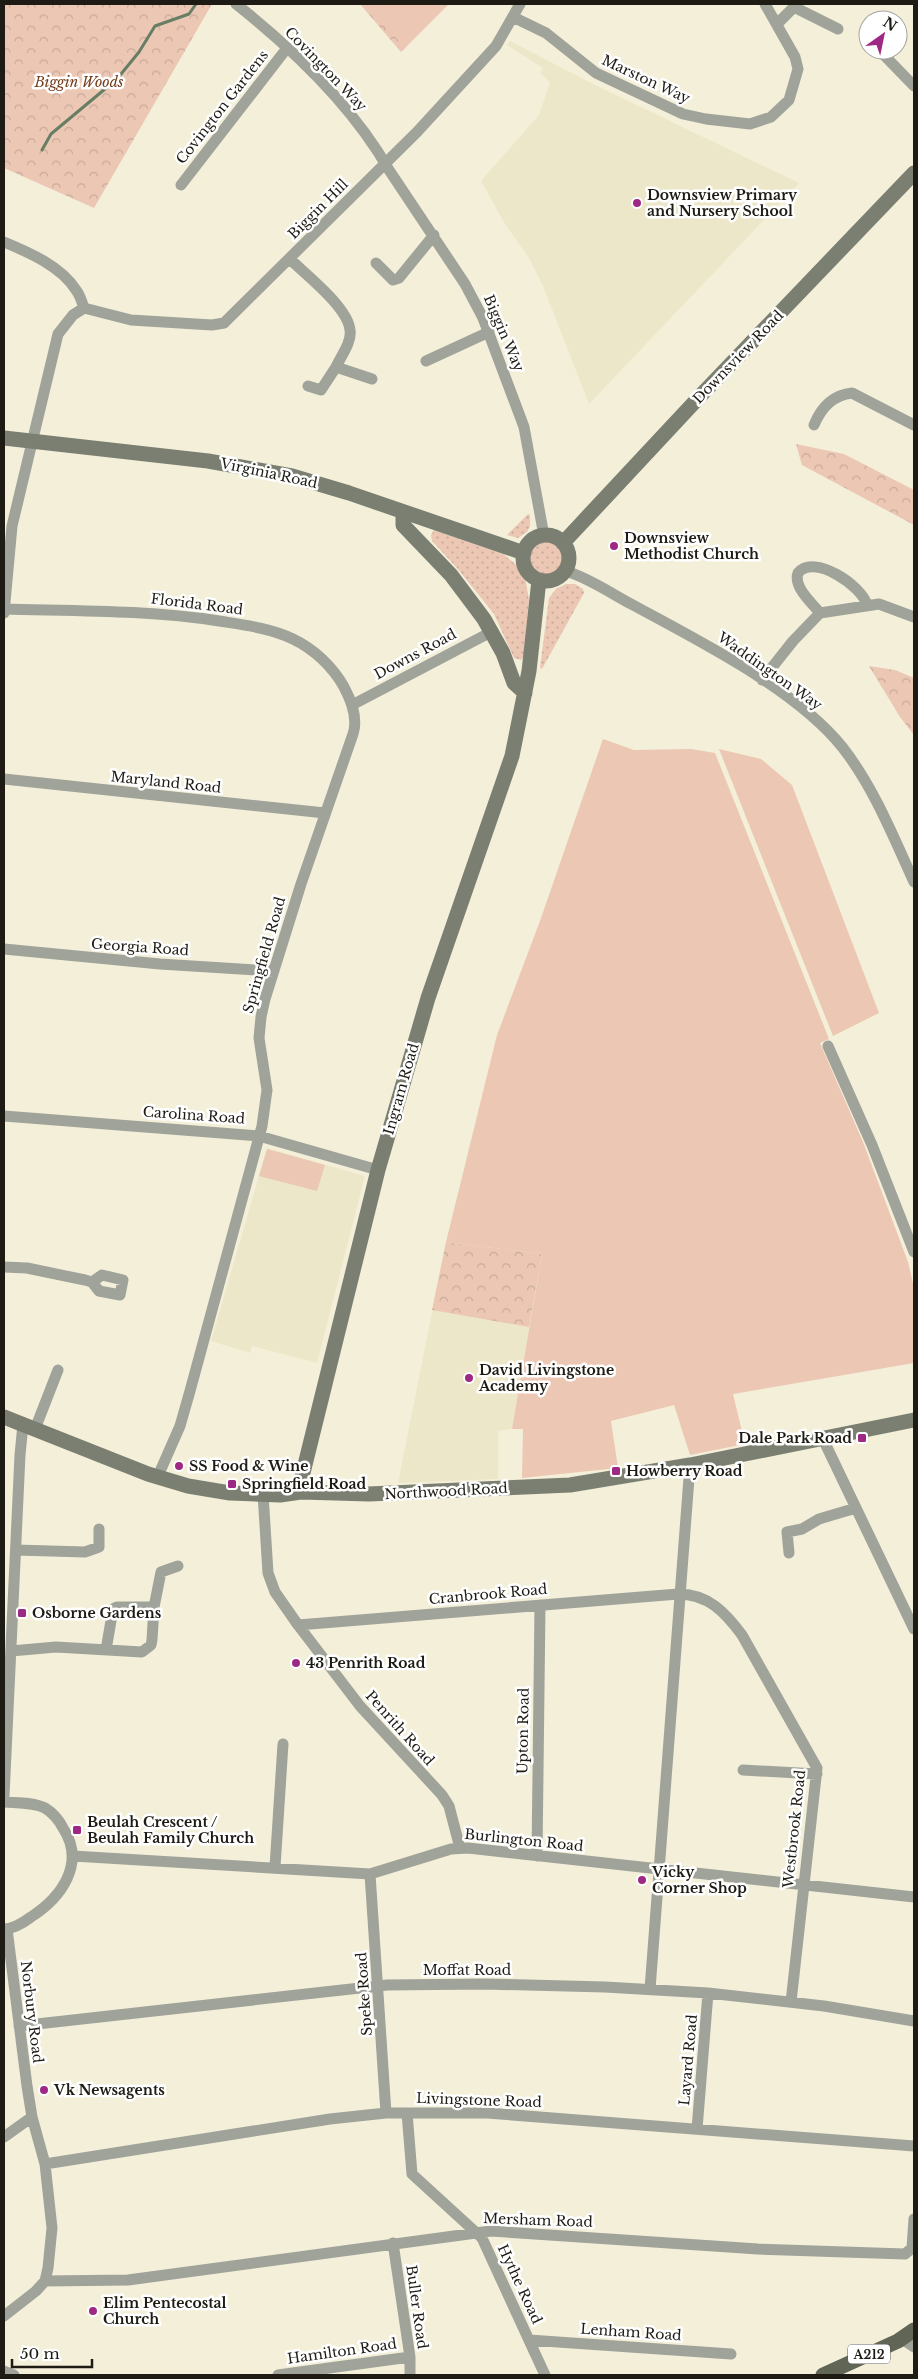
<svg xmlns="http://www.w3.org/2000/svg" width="918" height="2379" viewBox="0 0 918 2379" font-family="'Libre Baskerville',serif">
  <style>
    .built { fill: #ede7c9 }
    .grass { fill: url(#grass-dots) }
    .forest { fill: url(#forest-crowns) }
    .garden { fill: #ebc7b4 }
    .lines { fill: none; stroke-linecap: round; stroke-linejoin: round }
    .stream { stroke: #677e64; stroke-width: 3 }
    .street { stroke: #a0a39a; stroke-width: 11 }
    .secondary { stroke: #7b7f72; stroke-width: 15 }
    .primary { stroke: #616556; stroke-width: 15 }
    .poi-dot { fill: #9e2984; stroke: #fff; stroke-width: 2 }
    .labels { text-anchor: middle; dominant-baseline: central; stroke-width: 5; stroke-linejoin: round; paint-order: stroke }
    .shield { fill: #fff; stroke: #615f5a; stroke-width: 1 }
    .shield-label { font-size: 12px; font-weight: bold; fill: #1d1b13 }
    .street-label { font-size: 14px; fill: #1d1b13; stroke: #fff }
    .park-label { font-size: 14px; font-style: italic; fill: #743c19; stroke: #fff }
    .poi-label { font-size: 14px; font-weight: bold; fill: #1d1b13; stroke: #fff; text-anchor: start }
  </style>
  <defs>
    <pattern id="grass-dots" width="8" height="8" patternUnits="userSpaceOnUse" patternTransform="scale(1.25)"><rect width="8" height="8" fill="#ebc7b4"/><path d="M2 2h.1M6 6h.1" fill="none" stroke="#c9aa9a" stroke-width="1.8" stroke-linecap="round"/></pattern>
    <pattern id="forest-crowns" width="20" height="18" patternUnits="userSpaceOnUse" patternTransform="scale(1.25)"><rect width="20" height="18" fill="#ebc7b4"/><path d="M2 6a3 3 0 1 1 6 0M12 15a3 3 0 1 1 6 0" fill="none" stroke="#c9aa9a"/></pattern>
  </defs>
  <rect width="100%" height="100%" fill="#f4efd9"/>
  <!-- built -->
  <path class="built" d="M510,41L595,85L799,183L589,404L543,286L529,258L505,224L481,181L539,115L550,82L540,73L543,68L507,45Z
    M267,1148L365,1176L317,1363L252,1346L250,1353L211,1341Z
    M446,1242L542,1254L512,1429L498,1431V1479L398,1483Z"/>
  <!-- grass -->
  <path class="grass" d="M528,514L530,515V526L527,532L518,538L507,535Z
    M434,530L503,554L518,566L525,577L529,600L524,656L521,660L514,658L494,614L457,568L432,541L431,535Z
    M530 559a17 17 0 1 1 34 0a17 17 0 1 1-34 0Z
    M566,584H575L583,589L584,593L542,669L540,668L549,598L556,589Z"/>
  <!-- forest -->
  <path class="forest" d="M4,4H212L94,208L4,168Z
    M360,4H449L401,52Z
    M796,444L844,454L914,490V525L802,465Z
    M869,666L895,670L914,678V735L900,717Z
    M446,1242L542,1254L529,1327L432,1310Z"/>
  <!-- garden -->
  <path class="garden" d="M365,4H439L399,41Z
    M603,739L634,750L691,749L715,753L829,1039L820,1043L863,1142L908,1262L914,1288V1363L733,1394L745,1444L690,1455L674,1405L611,1421L618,1468L522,1478L523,1429H512L542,1254L446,1242L497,1035L540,921Z
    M719,749L761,759L792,785L879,1013L833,1036Z
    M267,1149L325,1165L317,1191L259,1176Z"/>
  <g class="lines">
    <!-- stream -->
    <path class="stream" d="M42,150L51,134L117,79L139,52L155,26L189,14L196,4"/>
    <!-- street -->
    <path class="street" d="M236,4C294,50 352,105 389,170L465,284L483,318L524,427L544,536
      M513,17L546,33L596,73L683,114L706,119L750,124L771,117L789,100L798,69L795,57L765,4
      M777,24L794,7L838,29
      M879,50L914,86
      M181,185L287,48
      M4,242C28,252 61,266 76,290C80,295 82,302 84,308
      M290,259C306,275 348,307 350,330C352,342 341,356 336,367L372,379
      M376,263L393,280L399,278L434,235
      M84,308L131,320L212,325L224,323L417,132L496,46L520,4
      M426,361L489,332
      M308,386L321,390L336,367
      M814,425C821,408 833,395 852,393L914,425
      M566,571C589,578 612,594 633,605C699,641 796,689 843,748C874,788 893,836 914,882
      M4,609C76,611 148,610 219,621C244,625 270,628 293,639C314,649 333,667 344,687C352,702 358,719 353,734L301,884L265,999L261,1017L259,1038L267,1090L262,1126L190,1391L180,1426L158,1476
      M4,613L12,526L58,334L73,315L84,308
      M820,613C812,603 793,587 798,573C814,553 862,586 867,605
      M762,680L793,641L820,613L879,604L914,617
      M352,705L493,631
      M4,779L325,813
      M4,949L160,964L274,971
      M828,1046L872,1145L914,1252
      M4,1116L259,1136L378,1170
      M4,1267L27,1268L85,1280L92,1282L99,1291L120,1295L123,1280L102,1275L92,1282
      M35,1429L58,1370
      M822,1437L914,1629
      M263,1494L268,1573L275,1592L298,1625L360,1706L442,1795L449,1806L460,1848
      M16,1550L85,1552L99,1547V1529
      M789,1553L787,1532L802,1529L819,1519L856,1508
      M298,1625L678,1594C708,1594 725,1612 742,1635L817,1768L791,2002
      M106,1650L113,1609L117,1607H154
      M11,1651L56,1647L142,1652L151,1645L152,1640L154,1607L161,1572L178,1566
      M743,1770L817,1774
      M4,1796L20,1455L23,1424
      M4,1802C17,1803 33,1802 45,1808C53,1813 59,1820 63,1828C86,1863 62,1897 31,1917C23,1923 14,1929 4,1929
      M73,1856L370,1874L451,1849L468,1848L914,1897
      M537,1856L540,1605
      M275,1867L283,1744
      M370,1874L386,2113
      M650,1989L690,1465
      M19,2026L387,1985L485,1984L605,1987L708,1993L824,2006L914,2021
      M407,2113L412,2174L482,2238L545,2375
      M697,2129L708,1993
      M4,2137L32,2117
      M45,2164L330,2119L386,2113H487L914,2146
      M393,2243L410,2357V2375
      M45,2281L128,2280L491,2231L758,2249L905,2254L912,2248L914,2219
      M4,2316L36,2291L45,2281L48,2268L52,2228L45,2164L32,2117L27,2086L7,1929
      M902,2339L914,2347
      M529,2340L731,2354
      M4,2371L14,2375
      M278,2375L410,2357"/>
    <!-- secondary -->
    <path class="secondary" d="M4,438L208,461L292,476L349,493L524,553
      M403,512V525L451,575L484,619L503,653L514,683L525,693
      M523 558a23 23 0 1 1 46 0a23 23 0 1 1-46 0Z
      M563,543L703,393L914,173
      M4,1417L148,1474L188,1486L230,1493L280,1495L301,1492L369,1494L570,1485L690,1465L914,1420
      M301,1492V1481L378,1170L428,998L512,756L529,671L539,580"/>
    <!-- primary -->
    <path class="primary" d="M823,2375L898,2341L914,2330"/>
  </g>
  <!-- markers -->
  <g class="poi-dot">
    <circle cx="637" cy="203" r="5"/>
    <circle cx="614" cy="546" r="5"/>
    <circle cx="469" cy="1378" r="5"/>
    <rect x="857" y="1433" width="10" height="10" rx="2.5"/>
    <circle cx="179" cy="1466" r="5"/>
    <rect x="611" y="1466" width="10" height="10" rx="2.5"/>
    <rect x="227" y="1479" width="10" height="10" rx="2.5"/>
    <rect x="17" y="1608" width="10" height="10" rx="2.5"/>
    <circle cx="296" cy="1663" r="5"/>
    <rect x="72" y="1825" width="10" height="10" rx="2.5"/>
    <circle cx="642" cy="1880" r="5"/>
    <circle cx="44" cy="2090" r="5"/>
    <circle cx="93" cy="2311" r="5"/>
  </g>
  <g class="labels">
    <!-- shield labels -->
    <rect class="shield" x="848" y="2344.5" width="42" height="19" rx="4"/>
    <g class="shield-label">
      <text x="869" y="2354">A212</text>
    </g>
    <!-- street labels -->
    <g class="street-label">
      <text transform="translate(326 69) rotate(46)">Covington Way</text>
      <text transform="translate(646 79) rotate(25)">Marston Way</text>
      <text transform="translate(222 107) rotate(-52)">Covington Gardens</text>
      <text transform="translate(318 209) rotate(-45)">Biggin Hill</text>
      <text transform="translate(504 333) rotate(67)">Biggin Way</text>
      <text transform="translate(738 357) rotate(-46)">Downsview Road</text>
      <text transform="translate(269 473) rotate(12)">Virginia Road</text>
      <text transform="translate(197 604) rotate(7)">Florida Road</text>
      <text transform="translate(415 654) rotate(-28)">Downs Road</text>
      <text transform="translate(770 671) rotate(35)">Waddington Way</text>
      <text transform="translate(166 782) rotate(6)">Maryland Road</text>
      <text transform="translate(140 947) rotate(4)">Georgia Road</text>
      <text transform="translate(264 955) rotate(-74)">Springfield Road</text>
      <text transform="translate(401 1089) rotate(-74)">Ingram Road</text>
      <text transform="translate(194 1115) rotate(4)">Carolina Road</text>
      <text transform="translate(446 1491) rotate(-3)">Northwood Road</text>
      <text transform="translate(488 1594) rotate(-5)">Cranbrook Road</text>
      <text transform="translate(400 1728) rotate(48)">Penrith Road</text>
      <text transform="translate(523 1731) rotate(-89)">Upton Road</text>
      <text transform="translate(794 1829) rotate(-84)">Westbrook Road</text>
      <text transform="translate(524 1840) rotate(6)">Burlington Road</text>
      <text x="467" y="1970">Moffat Road</text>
      <text transform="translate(364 1994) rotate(-94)">Speke Road</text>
      <text transform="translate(32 2012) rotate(83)">Norbury Road</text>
      <text transform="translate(688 2060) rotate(-85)">Layard Road</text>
      <text transform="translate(479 2100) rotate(2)">Livingstone Road</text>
      <text transform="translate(538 2220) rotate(2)">Mersham Road</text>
      <text transform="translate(520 2284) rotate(65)">Hythe Road</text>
      <text transform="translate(417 2307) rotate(82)">Buller Road</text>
      <text transform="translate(631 2332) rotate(4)">Lenham Road</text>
      <text transform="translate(342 2351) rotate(-8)">Hamilton Road</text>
    </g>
    <!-- park labels -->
    <g class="park-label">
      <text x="79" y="82">Biggin Woods</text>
    </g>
    <!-- poi labels -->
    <g class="poi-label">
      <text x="647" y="195">Downsview Primary<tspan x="647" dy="16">and Nursery School</tspan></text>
      <text x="624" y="538">Downsview<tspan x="624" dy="16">Methodist Church</tspan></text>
      <text x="479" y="1370">David Livingstone<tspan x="479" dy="16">Academy</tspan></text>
      <text x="852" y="1438" text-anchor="end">Dale Park Road</text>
      <text x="189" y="1466">SS Food &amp; Wine</text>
      <text x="626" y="1471">Howberry Road</text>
      <text x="242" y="1484">Springfield Road</text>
      <text x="32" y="1613">Osborne Gardens</text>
      <text x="306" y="1663">43 Penrith Road</text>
      <text x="87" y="1822">Beulah Crescent /<tspan x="87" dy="16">Beulah Family Church</tspan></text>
      <text x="652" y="1872">Vicky<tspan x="652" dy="16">Corner Shop</tspan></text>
      <text x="54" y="2090">Vk Newsagents</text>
      <text x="103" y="2303">Elim Pentecostal<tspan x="103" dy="16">Church</tspan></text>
    </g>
  </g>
  <!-- border -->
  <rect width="918" height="2379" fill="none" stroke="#1d1b13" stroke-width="10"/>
  <!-- north arrow -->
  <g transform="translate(883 35) rotate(33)"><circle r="24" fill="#ffffff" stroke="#a5a4a1"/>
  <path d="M0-4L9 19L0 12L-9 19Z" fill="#9e2984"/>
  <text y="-8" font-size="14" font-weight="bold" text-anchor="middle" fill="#1d1b13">N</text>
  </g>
  <!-- scale -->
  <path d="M12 2359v8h80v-8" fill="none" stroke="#1d1b13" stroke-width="2.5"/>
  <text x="20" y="2359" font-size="15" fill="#1d1b13" stroke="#ffffff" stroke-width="4" paint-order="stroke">50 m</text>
</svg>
